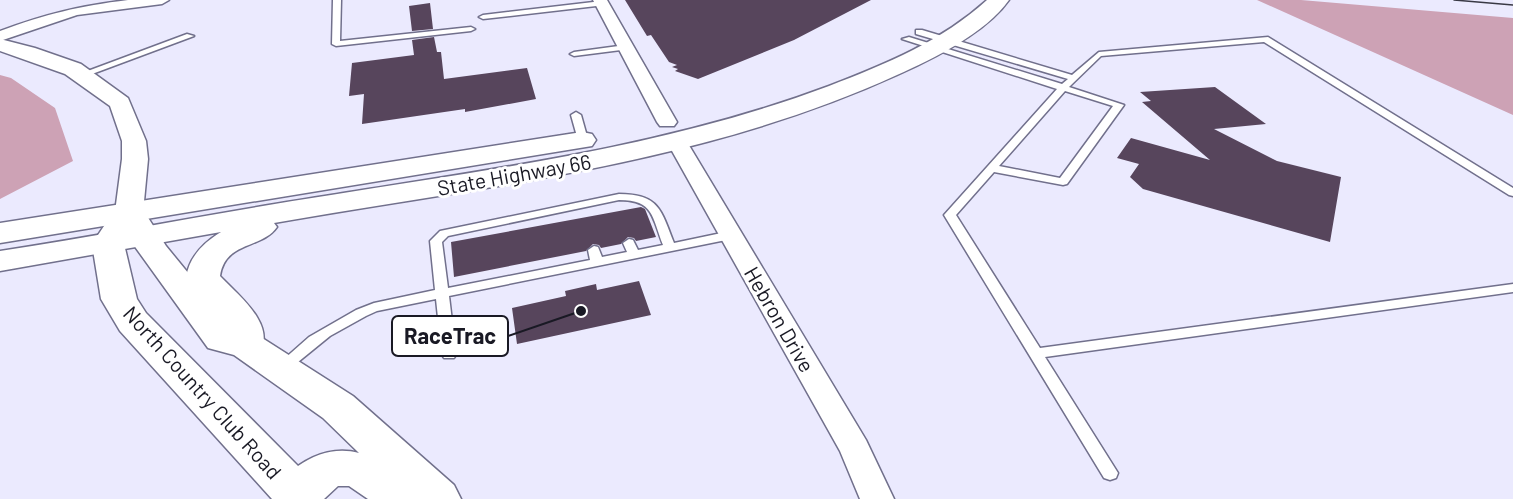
<svg xmlns="http://www.w3.org/2000/svg" width="1513" height="499" viewBox="0 0 1513 499" font-family="Barlow,sans-serif">
  <style>
    .forest { fill: #cda2b5 }
    .building { fill: #57455c }
    .lines { fill: none; stroke-linecap: round; stroke-linejoin: round }
    .service-casing { stroke: #71708c; stroke-width: 3 }
    .minor-casing { stroke: #71708c; stroke-width: 3 }
    .tertiary-casing { stroke: #71708c; stroke-width: 3 }
    .secondary-casing { stroke: #71708c; stroke-width: 3 }
    .primary-casing { stroke: #71708c; stroke-width: 3 }
    .service { fill: #fff; fill-rule: evenodd }
    .minor { fill: #fff; fill-rule: evenodd }
    .tertiary { fill: #fff; fill-rule: evenodd }
    .secondary { fill: #fff; fill-rule: evenodd }
    .primary { fill: #fff; fill-rule: evenodd }
    .tram { stroke: #393945; stroke-width: 1.5 }
    .labels { text-anchor: middle; dominant-baseline: central; stroke-width: 6; stroke-linejoin: round; paint-order: stroke }
    .street-label { font-size: 21px; fill: #191924; stroke: #fff }
    .leader { fill: none; stroke: #191924; stroke-width: 2 }
    .callout-dot { fill: #191924; stroke: #fff; stroke-width: 2 }
    .callout { fill: #fff; stroke: #191924; stroke-width: 2 }
    .callout-label { font-size: 22px; text-anchor: middle; font-weight: bold; fill: #191924 }
  </style>
  <rect width="100%" height="100%" fill="#ebeafe"/>
  <!-- forest -->
  <path class="forest" d="M1257,0H1301L1513,18V115Z
    M0,75L11,78L55,108L73,161L0,199Z"/>
  <!-- building -->
  <path class="building" d="M625,0H871L794,40L698,79L675,71L678,69L672,67L677,65L669,62L651,35L647,36Z
    M430,3L433,29L412,31L409,6Z
    M434,37L437,52H441L444,79L527,68L536,99L465,112V109L362,124L364,94L349,96L352,63L414,55L412,40Z
    M1215,87L1266,124L1214,129L1277,161L1341,177L1330,242L1143,189L1130,177L1139,164L1117,158L1131,138L1210,160L1142,102L1151,101L1140,92Z
    M641,207L645,209L656,237L636,241L634,238L628,237L621,244L601,248L599,245L593,244L586,251L454,277L451,242Z
    M639,281L651,315L517,344L512,308L566,296L565,291L596,284L597,290Z"/>
  <g class="lines">
    <defs>
      <path id="service" d="M333,0H341L340,41L471,27L475,29L471,31L336,46L332,44Z
        M602,1L606,3L605,5L483,19L479,17L483,15Z
        M916,30H922L1072,75L1099,52L1268,37L1513,188V196L1509,195L1264,42L1101,56L1069,87L1124,105L1067,184L1063,185L994,172L956,215L1040,348L1513,284V292L1045,357L1118,473L1116,478L1110,480L1104,478L944,215L1057,89L902,39L909,37L1062,84L1068,79L916,34ZM1065,91L1113,106L1060,178L999,166Z
        M187,34L194,36L84,77L77,75Z
        M626,45L630,47L629,49L574,56L570,54L574,52Z
        M576,112L581,115L588,140L587,142H579L578,140L571,115Z
        M619,194C659,194 661,210 674,243L731,231L737,235L731,239L449,296L456,355L454,358H444L442,355L436,299L377,311L366,316L330,336L287,371H277L275,367L309,337L356,310L374,303L435,290L430,241L440,231ZM619,200C654,200 652,217 663,245L638,250L633,240L629,239L623,243L627,252L602,257L598,247L594,246L588,250L590,260L448,288L442,242L448,236Z"/>
      <path id="minor" d="M128,0H169L162,4L77,15L0,41V31C46,14 79,6 128,0Z
        M593,0H607L677,122L674,126H660L657,122Z
        M677,136L684,138L687,142L866,440L894,499H860L840,451L667,142L670,138Z"/>
      <path id="tertiary" d="M0,39L35,48L81,64L128,98L146,141L148,159L143,212L139,218L129,220L119,218L115,212L122,159V141L110,106L65,74L0,51Z"/>
      <path id="secondary" d="M129,203L140,205L166,246L234,329L259,336L353,396L454,485L461,499H368L349,486H338L324,499H272L120,331L101,299L92,244L118,205ZM128,237L208,348L234,355L323,418L359,453C338,447 316,453 298,466L146,313L137,299L124,244Z"/>
      <path id="primary" d="M987,0H1009C986,33 933,59 897,75C700,165 484,186 274,223L277,227C262,249 225,241 220,276C239,296 277,325 259,354L246,358L233,354L227,345L226,328L186,278C189,257 203,243 221,232L0,271V251C111,234 220,212 331,195C500,168 669,146 829,86C886,64 942,41 987,0Z
        M582,132L592,134L596,140L592,146L0,243V223Z"/>
    </defs>
    <!-- service casing -->
    <use href="#service" class="service-casing"/>
    <!-- minor casing -->
    <use href="#minor" class="minor-casing"/>
    <!-- tertiary casing -->
    <use href="#tertiary" class="tertiary-casing"/>
    <!-- secondary casing -->
    <use href="#secondary" class="secondary-casing"/>
    <!-- primary casing -->
    <use href="#primary" class="primary-casing"/>
    <!-- service -->
    <use href="#service" class="service"/>
    <!-- minor -->
    <use href="#minor" class="minor"/>
    <!-- tertiary -->
    <use href="#tertiary" class="tertiary"/>
    <!-- secondary -->
    <use href="#secondary" class="secondary"/>
    <!-- primary -->
    <use href="#primary" class="primary"/>
    <!-- tram -->
    <path class="tram" d="M1454,0L1513,5"/>
  </g>
  <g class="labels">
    <!-- street labels -->
    <g class="street-label">
      <text transform="translate(514 174) rotate(-10)">State Highway 66</text>
      <text transform="translate(780 319) rotate(60)">Hebron Drive</text>
      <text transform="translate(203 392) rotate(48)">North Country Club Road</text>
    </g>
  </g>
  <!-- callouts -->
  <path class="leader" d="M581 311L508 336"/>
  <circle class="callout-dot" cx="581" cy="311" r="6"/>
  <rect class="callout" x="392" y="316" width="116" height="40" rx="6"/>
  <g class="callout-label">
    <text x="450" y="344">RaceTrac</text>
  </g>
</svg>
